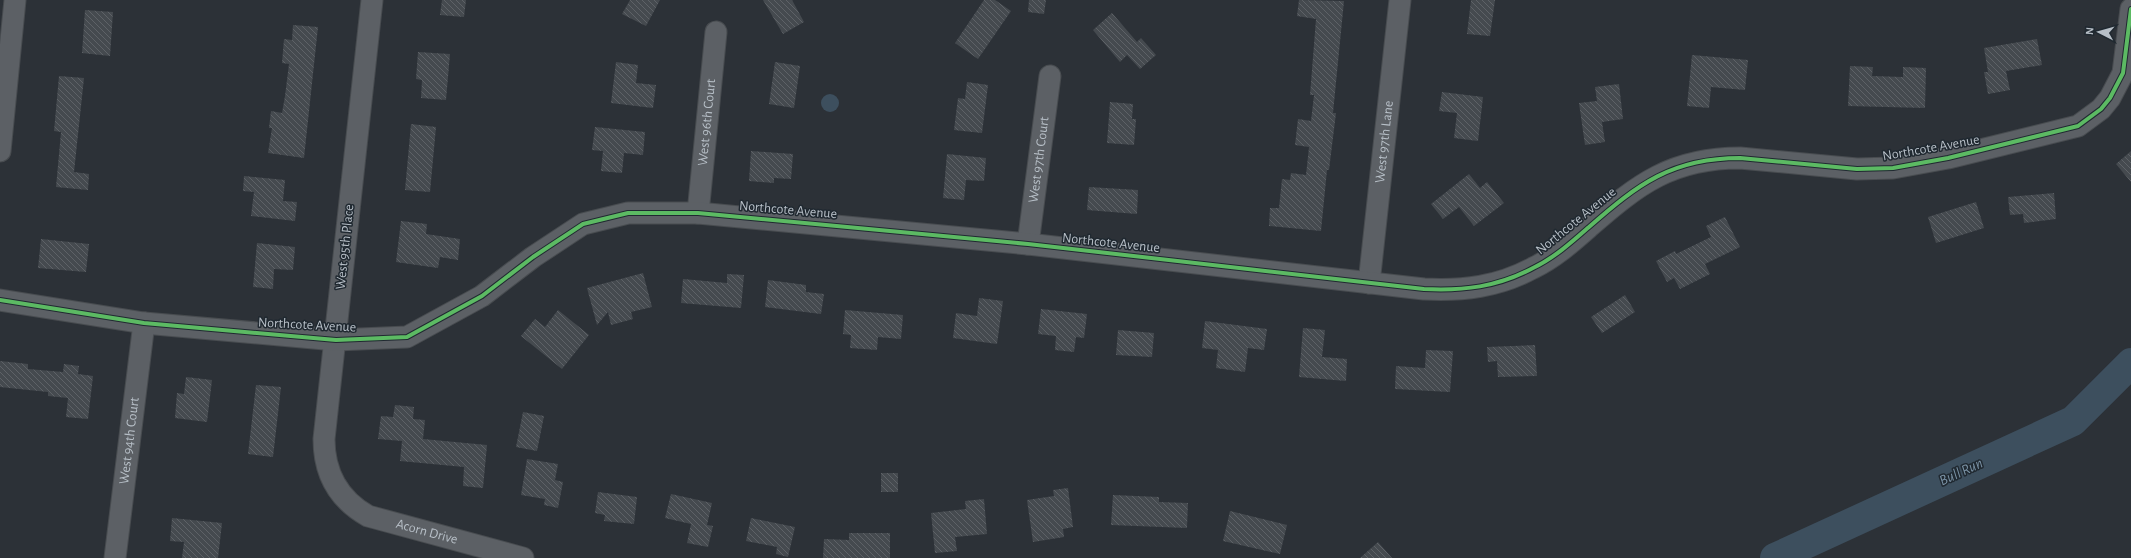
<svg xmlns="http://www.w3.org/2000/svg" width="2131" height="558" viewBox="0 0 2131 558" font-family="'Alegreya Sans',sans-serif">
  <style>
    .water { fill: #3d4f5e }
    .lines { fill: none; stroke-linecap: round; stroke-linejoin: round }
    .river { stroke: #3d4f5e; stroke-width: 30 }
    .building { fill: url(#building-back-hatch) }
    .minor-casing { stroke: #484c50; stroke-width: 23 }
    .minor { stroke: #5c6065; stroke-width: 21 }
    .cycleway-casing { stroke: #202931; stroke-width: 6 }
    .cycleway { stroke: #5cba63; stroke-width: 4 }
    .labels { text-anchor: middle; dominant-baseline: central; stroke-width: 3; stroke-linejoin: round; paint-order: stroke }
    .street-label { font-size: 14px; fill: #b7bfc7; stroke: #202931 }
    .water-label { font-size: 15px; font-style: italic; fill: #7b93a6; stroke: #202931 }
  </style>
  <defs>
    <pattern id="building-back-hatch" width="6" height="6" patternUnits="userSpaceOnUse"><rect width="6" height="6" fill="#454a4f"/><path d="M-1 5l2 2M0 0l6 6M5-1l2 2" fill="none" stroke="#5e6267"/></pattern>
  </defs>
  <rect width="100%" height="100%" fill="#2c3137"/>
  <!-- water -->
  <path class="water" d="M821 103a9 9 0 1 1 18 0a9 9 0 1 1-18 0Z"/>
  <g class="lines">
    <!-- river -->
    <path class="river" d="M1775,558L2073,421L2131,363"/>
  </g>
  <!-- building -->
  <path class="building" d="M442,0H466L464,17L440,15Z
    M630,0H660L646,26L622,14Z
    M763,0H792L804,22L783,34Z
    M984,0H995L1011,11L978,59L955,43Z
    M1029,0H1046L1044,14L1028,12Z
    M1299,0L1344,1L1333,113H1336L1329,170H1327L1321,231L1269,226L1270,208H1279L1282,179L1290,180L1291,173L1306,175L1309,147L1295,145L1298,119L1311,121L1314,95H1310L1316,19L1297,16Z
    M1471,0H1495L1490,36L1467,34Z
    M85,10L113,12L110,56L82,53Z
    M1112,13L1137,42L1141,38L1156,55L1140,69L1127,55L1120,62L1093,30Z
    M293,25L318,27L304,158L268,153L272,128H269L271,111L282,113L285,96L289,64L282,63L284,39L292,40Z
    M2037,39L2042,65L2006,71L2010,90L1988,94L1984,72H1988L1984,48Z
    M418,52L450,54L446,100L421,98L422,80L416,79Z
    M1692,55L1748,60L1745,90L1711,87L1709,108L1687,106Z
    M616,62L638,65L636,83L656,85L653,108L611,103Z
    M775,62L800,66L794,108L769,104Z
    M1850,66L1873,67L1872,76L1903,77V67L1926,68L1925,108L1848,106Z
    M59,76L84,78L74,172L89,174L88,190L56,187L61,132L54,131Z
    M967,82L988,85L982,133L954,130L958,98L965,99Z
    M1619,84L1623,119L1602,122L1605,142L1585,145L1579,103L1597,101L1595,87Z
    M1442,92L1483,97L1478,141L1454,138L1457,113L1439,111Z
    M1110,102L1133,104L1132,119H1136L1134,145L1107,143Z
    M411,124L436,127L430,192L405,190Z
    M595,127L645,132L643,155L624,153L622,173L601,171L603,151L592,150Z
    M751,151L793,154L791,179L774,178V183L749,181Z
    M2131,151V182L2116,164Z
    M947,154L986,158L984,181L966,180L964,200L943,198Z
    M1469,174L1480,188L1487,182L1504,203L1474,226L1459,207L1443,219L1431,204Z
    M244,176L285,180L283,201L297,202L295,221L251,216L254,192L243,191Z
    M1089,187L1138,190L1137,214L1087,210Z
    M2054,193L2056,219L2024,223L2023,214L2010,215L2008,197Z
    M1976,202L1984,228L1936,243L1928,217Z
    M1725,217L1740,247L1705,264L1710,274L1680,289L1674,278L1667,282L1656,261L1675,251L1676,254L1711,237L1706,226Z
    M401,221L427,224L426,234L460,239L458,260L440,257L438,268L396,262Z
    M41,239L89,244L86,272L38,268Z
    M257,243L295,247L293,270L274,269L273,289L253,287Z
    M643,273L652,307L631,312L633,319L611,325L608,312L597,325L587,288Z
    M727,274L744,275L741,308L681,303L683,279L727,283Z
    M768,280L806,285V292L824,294L821,314L765,307Z
    M1625,295L1635,312L1602,333L1591,317Z
    M979,298L1003,301L997,344L953,338L956,313L977,316Z
    M1041,309L1087,314L1084,338L1076,337L1074,352L1055,350L1056,336L1038,334Z
    M558,310L589,335L562,369L521,336L535,319L545,327Z
    M845,310L903,315L901,339L878,337L877,350L850,348L851,335L843,334Z
    M1205,321L1267,329L1264,350L1248,348L1245,372L1216,368L1218,350L1202,348Z
    M1303,328L1325,330L1322,357L1347,359L1346,381L1299,377Z
    M1118,330L1154,333L1152,357L1116,355Z
    M1535,345L1537,376L1498,377L1497,361L1488,362L1487,347Z
    M1426,350L1453,351L1450,392L1395,389L1396,366L1425,368Z
    M0,361L28,364V369L63,372L64,364L79,366L78,374L93,376L88,419L66,417L68,398L48,396V392L0,387Z
    M186,377L212,380L207,422L175,418L177,393L184,394Z
    M256,385L281,387L273,457L248,454Z
    M395,405L414,407L413,419L425,420L423,439L487,445L483,488L463,486L464,467L400,461L402,441L378,439L381,416L393,417Z
    M523,412L544,416L537,451L516,447Z
    M527,459L558,464L555,480L563,482L558,508L544,505L545,499L521,495Z
    M881,473H898V492H881Z
    M1068,488L1073,527L1063,529L1064,537L1033,542L1027,500L1054,496L1053,490Z
    M598,492L637,497L634,524L604,521L605,515L595,513Z
    M671,494L712,503L707,525L713,526L708,547L687,543L691,524L665,518Z
    M1113,495L1159,497V502L1188,503L1187,528L1111,525Z
    M984,499L987,534L955,537L957,551L935,553L931,513L966,509L965,501Z
    M1230,511L1287,525L1280,554L1223,541Z
    M172,518L222,523L218,558H182L184,542L170,541Z
    M751,518L795,527L788,557L776,554L777,547L746,541Z
    M849,533H890V558H823L824,539L849,540Z
    M1378,542L1392,558H1360Z"/>
  <g class="lines">
    <defs>
      <g id="minor">
        <path id="s1" d="M372,0L324,439C324,473 338,499 368,516L523,558"/>
        <path d="M0,151L15,0"/>
        <path id="s2" d="M698,213L716,32"/>
        <path id="s3" d="M1028,244L1050,76"/>
        <path id="s4" d="M1369,283L1400,0"/>
        <path d="M0,300L144,323L336,340L407,337L482,296L533,257L583,224L628,213H698L1028,244L1424,289C1463,291 1498,287 1533,268C1554,258 1572,242 1589,227C1638,184 1672,158 1740,158L1857,169L1893,168L1948,158L2078,126L2101,109L2110,98L2123,73L2131,9"/>
        <path id="s5" d="M115,558L144,323"/>
      </g>
    </defs>
    <!-- minor casing -->
    <use href="#minor" class="minor-casing"/>
    <!-- minor -->
    <use href="#minor" class="minor"/>
    <defs>
      <path id="cycleway" d="M0,300L144,323L336,340L407,337L482,296L533,257L583,224L628,213H698L1028,244L1424,289C1463,291 1498,287 1533,268C1554,258 1572,242 1589,227C1638,184 1672,158 1740,158L1857,169L1893,168L1948,158L2078,126L2101,109L2110,98L2123,73L2131,9"/>
    </defs>
    <!-- cycleway casing -->
    <use href="#cycleway" class="cycleway-casing"/>
    <!-- cycleway -->
    <use href="#cycleway" class="cycleway"/>
  </g>
  <g class="labels">
    <!-- street labels -->
    <g class="street-label">
      <text stroke="none"><textPath href="#s2" startOffset="91">West 96th Court</textPath></text>
      <text stroke="none"><textPath href="#s4" startOffset="142">West 97th Lane</textPath></text>
      <text transform="translate(1931 148) rotate(-10)">Northcote Avenue</text>
      <text stroke="none"><textPath href="#s3" startOffset="85">West 97th Court</textPath></text>
      <text transform="translate(788 210) rotate(5)">Northcote Avenue</text>
      <text transform="translate(1576 221) rotate(-39)">Northcote Avenue</text>
      <text transform="translate(1111 243) rotate(6)">Northcote Avenue</text>
      <text transform="translate(345 247) rotate(-84)">West 95th Place</text>
      <text transform="translate(307 325) rotate(3)">Northcote Avenue</text>
      <text stroke="none"><textPath href="#s5" startOffset="118">West 94th Court</textPath></text>
      <text stroke="none"><textPath href="#s1" startOffset="596">Acorn Drive</textPath></text>
    </g>
    <!-- water labels -->
    <g class="water-label">
      <text transform="translate(1961 472) rotate(-25)">Bull Run</text>
    </g>
  </g>
  <!-- north arrow -->
  <g transform="translate(2099 32) rotate(276)" stroke="#202931" stroke-width="3" paint-order="stroke">
  <path d="M0-3L7 15L0 10L-7 15Z" fill="#b7bfc7"/>
  <text y="-6" font-size="11" font-weight="bold" text-anchor="middle" fill="#b7bfc7">N</text>
  </g>
</svg>
